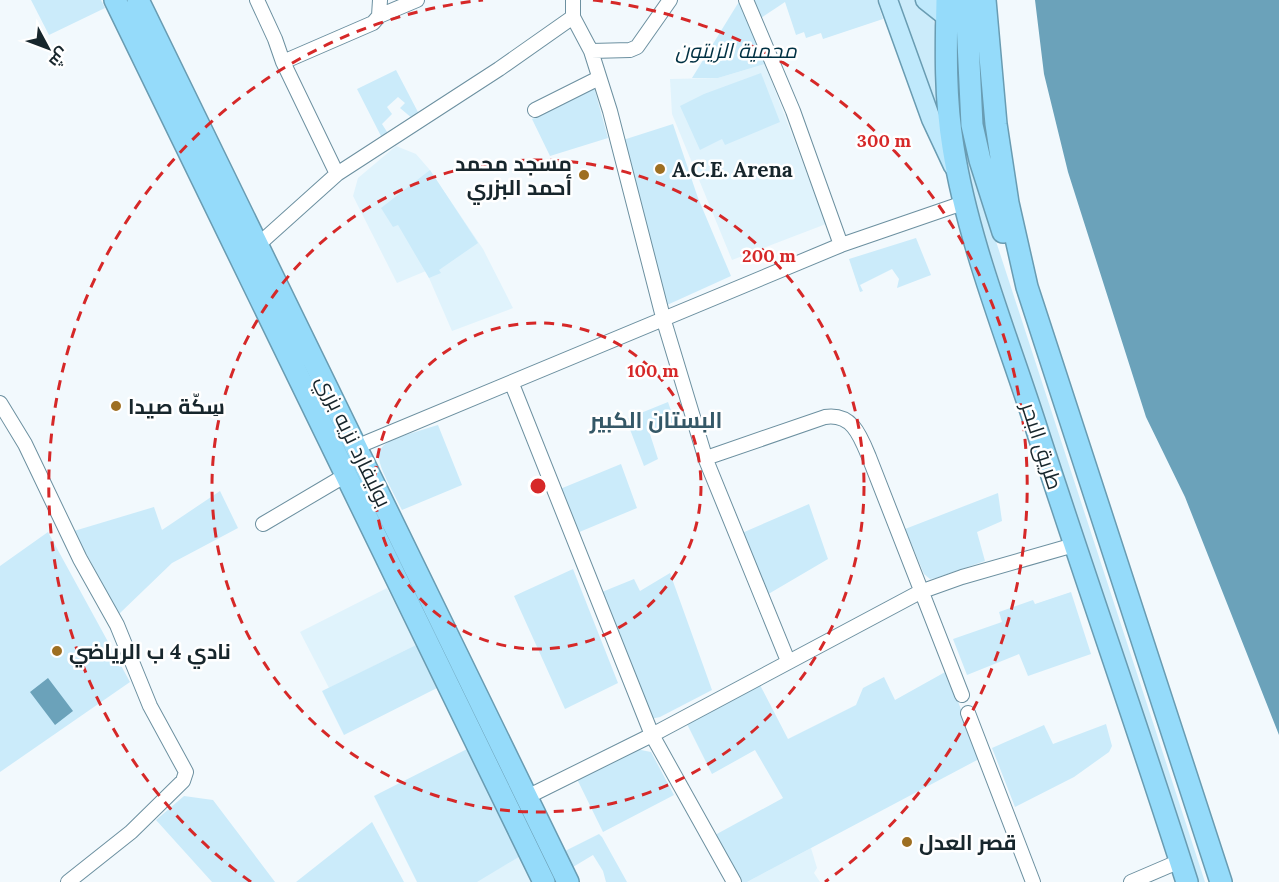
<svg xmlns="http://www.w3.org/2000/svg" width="1279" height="882" viewBox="0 0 1279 882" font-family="Lora,Cairo,serif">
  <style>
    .built { fill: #e0f3fc }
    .green { fill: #cbebfa }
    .water { fill: #6ba2ba }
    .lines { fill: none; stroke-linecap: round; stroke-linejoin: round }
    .minor-casing { stroke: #6c90a0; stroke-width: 16 }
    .major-casing { stroke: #699cb2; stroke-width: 21 }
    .highway-casing { stroke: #699cb2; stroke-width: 24 }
    .minor { stroke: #fff; stroke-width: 14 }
    .major { stroke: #bfe9fc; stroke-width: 18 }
    .highway { stroke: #95dbfa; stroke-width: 21 }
    .ring { fill: none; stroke: #d62828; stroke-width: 3; stroke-dasharray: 10 8 }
    .poi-dot { fill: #9e6f22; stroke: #fff; stroke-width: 2 }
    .labels { text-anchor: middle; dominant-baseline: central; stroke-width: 5; stroke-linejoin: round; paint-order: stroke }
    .park-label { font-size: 21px; font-style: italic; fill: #003143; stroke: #fff }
    .poi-label { font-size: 21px; font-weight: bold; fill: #17262c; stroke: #fff; text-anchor: start }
    .street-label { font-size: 21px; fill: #17262c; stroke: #fff }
    .neighbourhood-label { font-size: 22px; font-weight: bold; fill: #355867; stroke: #fff }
    .centre { fill: #d62828; stroke: #fff; stroke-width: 3 }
    .ring-label { font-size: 18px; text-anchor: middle; font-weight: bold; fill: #d62828; stroke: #fff; stroke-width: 5; stroke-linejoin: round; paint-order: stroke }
  </style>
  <rect width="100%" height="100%" fill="#f2f9fd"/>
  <!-- built -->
  <path class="built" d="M765,64L826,224L732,260L672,114L670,79L718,78Z
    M396,146L416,154L429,169L483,249L513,308L452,331L426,271L397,283L353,196L358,178Z
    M387,588L416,645L329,688L300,632Z
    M811,848L817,868L814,873L820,882H747Z
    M519,857L533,882H477V881Z"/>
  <!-- green -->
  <path class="green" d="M31,0H101L105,8L49,35Z
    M740,0L765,64L718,78H692Z
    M752,0H877L883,19L823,39L821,33L806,38L804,32L796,35L785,2L761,18Z
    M898,0H915L932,15L937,33L948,139Z
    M953,38L959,40L976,180L1205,882H1194L968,184L961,157Z
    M396,70L419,114L413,119L400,108L405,103L398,97L387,107L392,114L382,124L389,135L382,138L357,89Z
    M761,73L780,122L725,145L722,139L700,150L680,106L704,94Z
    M594,87L608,138L550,156L532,119Z
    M673,124L698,198L731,276L667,305L623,140Z
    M430,170L478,243L439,270L441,273L429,278L398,225L393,227L381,208Z
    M916,238L931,275L897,288L899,279L892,269L860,285L863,291L860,292L849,259Z
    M668,402L675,422L649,431L658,459L644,466L626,419Z
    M438,425L462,485L402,510C368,443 365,447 438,425Z
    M621,464L637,508L577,533L560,489Z
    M220,491L238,528L172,563L119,614L74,531L154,507L162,530Z
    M998,493L1002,521L977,532L985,561L936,578L930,579L924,574L905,529Z
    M809,504L828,559L765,596L742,533Z
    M48,532L130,682L0,772V566Z
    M573,569L618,683L565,709L514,596Z
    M670,573L712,690L660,717L651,719L602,592L634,579L640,591Z
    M1071,592L1091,654L1028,676L1019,654L967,675L953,639L1002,622L999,612L1033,600L1035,604Z
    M416,645L437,688L344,735L322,691Z
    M947,671L979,759L747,882H741L715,835L783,798L755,750L712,774L686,722L759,683L788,739L856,705L863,688L884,677L895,700Z
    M1106,724L1112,746L1109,752L1074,777L1015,807L992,748L1044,725L1053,744Z
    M631,748L651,752L674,795L603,832L577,779Z
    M467,749L519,857L477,882H417L374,796Z
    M184,796L213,800L275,882H212L156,820Z
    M372,822L404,882H296Z
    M599,834L602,837L627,882H606L603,871L593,855L573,867L565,851Z"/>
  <!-- water -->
  <path class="water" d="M1035,0H1279V735L1185,497L1146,417L1068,172L1044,74Z
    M48,678L73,711L55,725L30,692Z"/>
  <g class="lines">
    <defs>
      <path id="minor" d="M257,0L275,39L283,62L337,174
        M573,0V17L591,51L610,111L664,321L706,460L788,661
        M746,0L793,111L841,245
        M379,16L417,0
        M591,51L630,50L637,47L670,0
        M283,62L373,23L379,16L380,0
        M535,110L599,78
        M259,244L337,174L499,69L573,17
        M512,384L652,735L734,882
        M0,403L25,444L80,559L117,625L150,706L186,772L183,781L131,832L68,882
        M356,447L841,245L966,202
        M706,458L825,417C852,413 860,435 869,457L962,695
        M263,524L346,475
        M968,713L1033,882
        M527,797L652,735L920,592L962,577L1074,545
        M1131,882L1180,861"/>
      <path id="major" d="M888,0L931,119L953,166
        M925,0L954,23"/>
      <path id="highway" d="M115,0L544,882
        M138,0L568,882
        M947,0C946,49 945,99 953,147C968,242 1008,339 1037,430C1086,581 1139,731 1187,882
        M966,0L972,125L980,160L1003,232
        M985,0L996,124L1008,203L1027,287L1221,882"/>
    </defs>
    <!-- minor casing -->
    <use href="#minor" class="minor-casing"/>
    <!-- major casing -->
    <use href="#major" class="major-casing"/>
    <!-- highway casing -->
    <use href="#highway" class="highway-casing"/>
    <!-- minor -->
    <use href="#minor" class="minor"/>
    <!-- major -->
    <use href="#major" class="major"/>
    <!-- highway -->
    <use href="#highway" class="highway"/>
  </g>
  <!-- distance rings -->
  <g class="ring">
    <circle cx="538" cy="486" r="163"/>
    <circle cx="538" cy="486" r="326"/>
    <path d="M251 882A489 489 0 0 1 483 0M593 0A489 489 0 0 1 825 882"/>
  </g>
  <!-- markers -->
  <g class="poi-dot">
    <circle cx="660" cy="169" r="6"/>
    <circle cx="584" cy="175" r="6"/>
    <circle cx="116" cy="406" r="6"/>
    <circle cx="57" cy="651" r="6"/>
    <circle cx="907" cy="842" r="6"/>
  </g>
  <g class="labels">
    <!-- park labels -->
    <g class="park-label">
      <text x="736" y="50">محمية الزيتون</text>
    </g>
    <!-- poi labels -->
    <g class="poi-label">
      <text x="572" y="163" text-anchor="end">مسجد محمد<tspan x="572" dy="24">أحمد البزري</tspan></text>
      <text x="672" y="169">A.C.E. Arena</text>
      <text x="128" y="406">سِكّة صيدا</text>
      <text x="69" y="651">نادي 4 ب الرياضي</text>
      <text x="919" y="842">قصر العدل</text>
    </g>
    <!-- street labels -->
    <g class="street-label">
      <text transform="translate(354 441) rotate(64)">بوليفارد نزيه بزري</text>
      <text transform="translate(1042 446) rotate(72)">طريق البحر</text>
    </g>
    <!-- neighbourhood labels -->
    <g class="neighbourhood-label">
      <text x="656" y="420">البستان الكبير</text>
    </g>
  </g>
  <circle cx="538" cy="486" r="9" class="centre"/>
  <g class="ring-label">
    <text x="884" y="147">300 m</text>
    <text x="769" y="262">200 m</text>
    <text x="653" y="377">100 m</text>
  </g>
  <!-- north arrow -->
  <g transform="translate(48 48) rotate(131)" stroke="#ffffff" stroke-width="4.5" paint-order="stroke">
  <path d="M0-4.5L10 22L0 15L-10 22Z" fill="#17262c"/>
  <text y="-9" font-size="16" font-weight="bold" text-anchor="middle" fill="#17262c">ش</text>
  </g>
</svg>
